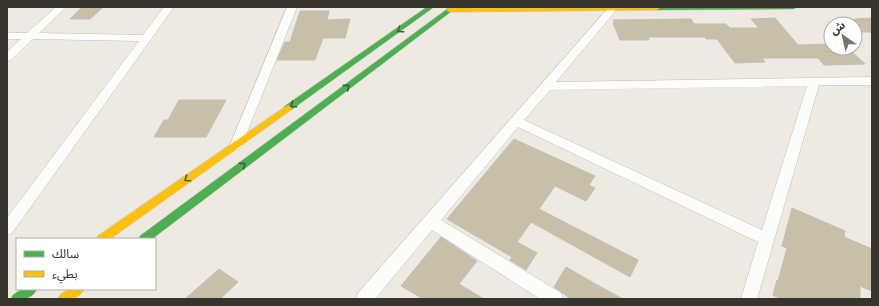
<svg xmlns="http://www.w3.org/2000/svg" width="879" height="306" viewBox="0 0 879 306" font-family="Poppins,'Noto Sans Arabic',sans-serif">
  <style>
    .building { fill: #c8bfa8; stroke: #c1bfb7 }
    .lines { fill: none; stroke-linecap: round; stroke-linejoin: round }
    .street-casing { stroke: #c1bfb8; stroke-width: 1 }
    .fast-casing { stroke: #c1bfb8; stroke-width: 1 }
    .slow-casing { stroke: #c1bfb8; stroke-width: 1 }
    .street { fill: #fcfcfa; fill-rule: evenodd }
    .fast { fill: #4caf50; fill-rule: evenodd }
    .slow { fill: #ffc107; fill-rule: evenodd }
    .oneway { stroke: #3e5f3a }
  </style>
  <rect width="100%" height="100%" fill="#eeeae1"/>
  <!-- building -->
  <path class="building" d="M81,8H102L90,19H70Z
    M300,11H329L327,20L350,19L345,38H323L315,60H277L285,42H290Z
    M775,18L798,45L831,44V48H848L865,64L824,65L818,58H762L765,62L735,63L717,39H706L705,37H648L649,40H620L613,23H615L613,20L691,19L694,24H726L730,28H759L751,19Z
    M872,18V32H855V19Z
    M179,100H226L206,137H154L164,120H168Z
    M514,139L595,176L589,185L595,188L586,201L555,186L539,209L638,260L630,277L531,222L517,242L537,253L526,270L510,260L512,257L447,219Z
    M792,208L845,231L844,237L872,249V291L860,286V299H781L773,295L777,280L778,281L787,248L782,246Z
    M441,237L477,261L459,284L484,299H423L401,286Z
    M566,267L599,286L623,299H571L554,287Z
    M219,269L238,282L220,299H185Z"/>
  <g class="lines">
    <defs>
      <path id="street" d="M56,7H66L39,33L143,35L164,7H174L12,233L7,235V218L139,41L33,39L11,60L7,61V52L21,39H7V33H27Z
        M287,7H297L242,145L241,148L236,150L231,148L230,145Z
        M609,7H615L617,9L556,82L872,77V85H819L757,299H741L758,242L518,127L441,220L561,293L563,299H540L432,230L375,299H356L358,293ZM807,86L762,230L524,120L550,90Z"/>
      <path id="fast" d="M427,7H434L291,110H285L284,108L285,106Z
        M450,7H457L152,239H139L140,236Z
        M654,7H797L794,9L657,10L655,9Z
        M22,289H37C32,300 22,299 11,299L13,295Z"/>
      <path id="slow" d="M559,7L660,8L657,10L449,12L446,10L449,8Z
        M288,105L292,108L291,110L110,239H97L98,236Z
        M69,289H84C79,300 69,299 58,299L60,295Z"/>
    </defs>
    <!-- street casing -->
    <use href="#street" class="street-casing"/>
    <!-- fast casing -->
    <use href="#fast" class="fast-casing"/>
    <!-- slow casing -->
    <use href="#slow" class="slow-casing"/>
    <!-- street -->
    <use href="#street" class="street"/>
    <!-- fast -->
    <use href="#fast" class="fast"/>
    <!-- slow -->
    <use href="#slow" class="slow"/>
  </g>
  <!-- one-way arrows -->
  <defs><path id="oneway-chevron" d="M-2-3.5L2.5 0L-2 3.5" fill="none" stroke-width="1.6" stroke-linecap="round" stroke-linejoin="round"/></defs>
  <g class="oneway">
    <use href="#oneway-chevron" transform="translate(400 30) rotate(145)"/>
    <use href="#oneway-chevron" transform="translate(347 87) rotate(-37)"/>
    <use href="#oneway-chevron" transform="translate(293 105) rotate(145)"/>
    <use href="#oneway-chevron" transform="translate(243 165) rotate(-37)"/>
    <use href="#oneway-chevron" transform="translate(187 179) rotate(145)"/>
  </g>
  <!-- border -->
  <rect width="879" height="306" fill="none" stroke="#37342e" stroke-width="16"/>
  <!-- legend -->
  <rect x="16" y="238" width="140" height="52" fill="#ffffff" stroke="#afaeab"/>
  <rect x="24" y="251" width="20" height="6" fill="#4caf50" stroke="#afaeab"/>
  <text x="52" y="258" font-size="12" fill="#37342e">سالك</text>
  <rect x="24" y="271" width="20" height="6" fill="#ffc107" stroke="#afaeab"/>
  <text x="52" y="278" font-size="12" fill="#37342e">بطيء</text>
  <!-- north arrow -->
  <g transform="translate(843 36) rotate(326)"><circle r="19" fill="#ffffff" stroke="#afaeab"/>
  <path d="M0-3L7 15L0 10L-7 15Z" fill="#77746d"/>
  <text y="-6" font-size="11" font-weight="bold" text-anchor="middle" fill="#37342e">ش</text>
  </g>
</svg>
